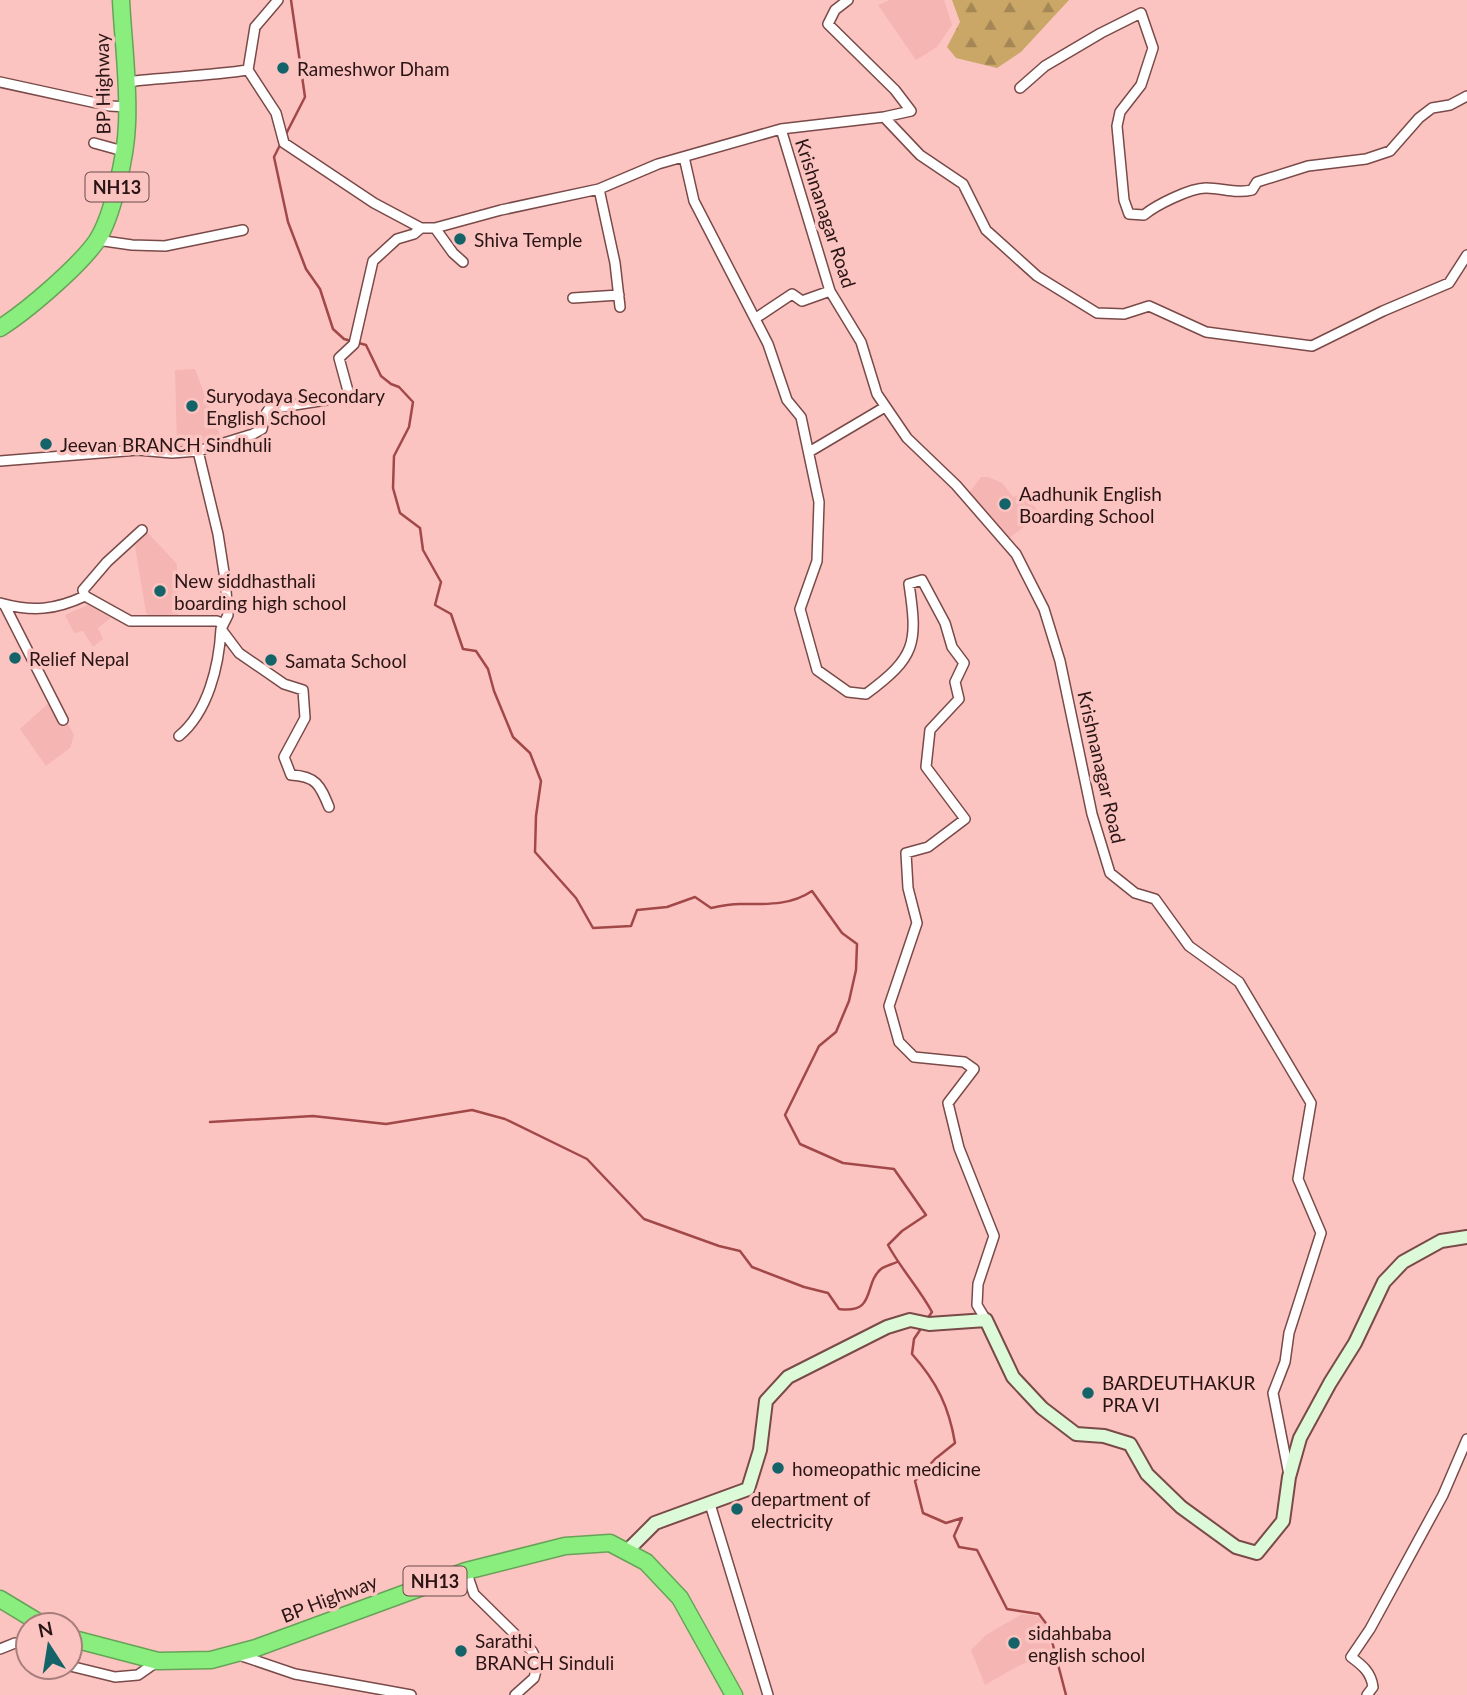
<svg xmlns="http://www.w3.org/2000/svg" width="1467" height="1695" viewBox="0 0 1467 1695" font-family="Lato,sans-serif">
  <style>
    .built { fill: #f5b5b2 }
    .forest { fill: url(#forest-firs) }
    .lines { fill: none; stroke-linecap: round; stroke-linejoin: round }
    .stream { stroke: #a24849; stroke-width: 2.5 }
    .street-casing { stroke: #794a48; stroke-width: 12 }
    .secondary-casing { stroke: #794a48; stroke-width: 16 }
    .highway-casing { stroke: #68a259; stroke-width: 19 }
    .street { stroke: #fff; stroke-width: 9 }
    .secondary { stroke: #dcfad8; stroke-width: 12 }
    .highway { stroke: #8aee7e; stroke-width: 16 }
    .poi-dot { fill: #136368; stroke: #fcc4c1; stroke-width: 2.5 }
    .labels { text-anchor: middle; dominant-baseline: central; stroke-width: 7; stroke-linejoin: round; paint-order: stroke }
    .shield { fill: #fcc4c1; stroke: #684a49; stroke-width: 2 }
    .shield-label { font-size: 18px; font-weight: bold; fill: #291515 }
    .poi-label { font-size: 19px; fill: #291515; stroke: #fcc4c1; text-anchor: start }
    .street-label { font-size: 19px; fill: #291515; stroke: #fcc4c1 }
  </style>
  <defs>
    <pattern id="forest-firs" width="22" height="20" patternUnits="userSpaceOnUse" patternTransform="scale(1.75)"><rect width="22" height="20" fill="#caa767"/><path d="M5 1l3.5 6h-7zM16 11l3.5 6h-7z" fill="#a48754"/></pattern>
  </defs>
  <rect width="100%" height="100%" fill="#fcc4c1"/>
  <!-- built -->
  <path class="built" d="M890,0H944L952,25L937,47L916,60L878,5Z
    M195,369L222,441L198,448L177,450L175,370Z
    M981,477H988L1002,483L1013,497L1022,494L1038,510L1045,511L1009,538L969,493Z
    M147,532L177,564L178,618H147L135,546Z
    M88,605L111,618L98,628L103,639L93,647L83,631L74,633L65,615Z
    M54,698L74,735L70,748L46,766L20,729Z
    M1022,1614L1038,1616L1046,1626L1051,1652L1018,1666L985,1685L971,1650L986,1635Z"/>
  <!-- forest -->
  <path class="forest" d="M952,0H1069L1021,52L997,68L956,58L947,47L960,22Z"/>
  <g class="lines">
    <!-- stream -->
    <path class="stream" d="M286,134L305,97L291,0
      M281,143L274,157L288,222L306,269L320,289L333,329L344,339L366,345L381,376L391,384L399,387L413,402L409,427L394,456L393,488L400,513L420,528L423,550L441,582L435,605L451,614L463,649L476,651L488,669L494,691L513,737L530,753L541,781L536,816L535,852L576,898L593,928L631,926L637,910L667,907L695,897L711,908C720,906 730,904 740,904C765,904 790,906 812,891L842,933L857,944L856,970L849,1001L836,1032L819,1046L785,1115L800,1144L843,1163L894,1169L926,1215L902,1231L888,1245C901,1269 919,1288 932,1312L927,1319
      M210,1122L313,1116L386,1124L472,1110L505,1119L587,1159L644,1219L719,1246L740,1251L752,1267L804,1287L828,1293L839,1309C877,1314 863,1284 881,1269C885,1266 893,1264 897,1262
      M922,1327L914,1339L912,1354C937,1382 949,1407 955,1443L935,1459L915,1481L923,1513L946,1523L962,1518L954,1536L959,1547L977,1550L1007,1609L1039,1614L1048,1626L1066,1695"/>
    <defs>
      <path id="street" d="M848,0L835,10L828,24L895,90L911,111L884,117
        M248,70L255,27L278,0
        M0,82L110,106L127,107
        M125,82C166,77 207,76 248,70L276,113L284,143L374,203L421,228H435L501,210L599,189L658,164L781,129L884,117L920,155L963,184L986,230L1037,276L1097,313L1124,314L1149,306L1206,332L1312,346L1383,311L1449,283L1467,255
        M1020,88L1045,66L1101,33L1141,13L1153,48L1141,85L1120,112L1117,126L1124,200L1129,214L1144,215C1156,205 1190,188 1206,188C1223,188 1235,194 1252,190L1257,182L1308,166L1366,159L1390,151L1419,118L1432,108L1450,105L1467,96
        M781,129L830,291L861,342L877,394L907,438L956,485L1016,554L1044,609L1060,661L1092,814L1110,873L1135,893L1155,899L1189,946L1239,982L1311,1103L1298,1179L1321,1233L1289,1333L1285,1362L1273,1393L1289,1475
        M94,143L123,151
        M684,157L694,201L768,344L787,400L801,417L819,502L817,561L800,609L817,670L848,692L866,694C916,657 918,644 909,584L922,580L945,623L952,647L964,663L955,682L959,699L930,730L926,767L965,819L928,847L906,853L908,888L917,923L889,1006L899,1042L914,1057L964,1062L974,1069L948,1103L959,1148L994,1236L978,1284L977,1305L986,1320
        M599,189L615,263L620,307
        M435,228L453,253L463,262
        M97,240L132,245L165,246L243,230
        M573,298L619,295
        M756,318L792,294L802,301L830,291
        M198,451L218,534L225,579L228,615L221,629L239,653L284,684L303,690L305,718L284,757L291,775C316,776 320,785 329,807
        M809,452L885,407
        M0,461L138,450L172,453L198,451L253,434L262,429L265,415L269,409L345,397L348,391L339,358L354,344L373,261L397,239L414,234L421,228
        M85,596L83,590L107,562L142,530
        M0,603C33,612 55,610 85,596L130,621H217L223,624
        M4,604L63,720
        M179,736C208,712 219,666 221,629
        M710,1504L768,1695
        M466,1571L474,1594L532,1651L538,1663L534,1678L515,1695
        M0,1649L15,1643L28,1646
        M239,1655L295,1674L411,1695
        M70,1666L115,1677L138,1675L158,1661
        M1367,1695L1373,1687C1371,1672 1362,1665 1351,1657L1370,1629L1443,1495L1467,1439"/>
      <path id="secondary" d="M628,1550L655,1523L748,1489L760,1450L766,1401L788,1377L887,1327L910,1320L929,1324L986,1320L1013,1377L1042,1408L1076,1434L1104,1436L1130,1444L1147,1474L1181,1507L1236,1547L1257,1553L1283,1521L1289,1477L1300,1438L1330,1383L1355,1343L1384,1282L1403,1262L1441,1241L1467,1237"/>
      <path id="highway" d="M0,328C27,311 77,268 96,242C113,217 126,154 127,124C129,83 123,41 121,0
        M0,1599L43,1625
        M70,1638L158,1661L211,1660L256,1648L466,1571L565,1546L610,1543L646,1562L680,1598L734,1695"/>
    </defs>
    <!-- street casing -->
    <use href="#street" class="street-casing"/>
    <!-- secondary casing -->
    <use href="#secondary" class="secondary-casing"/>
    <!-- highway casing -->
    <use href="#highway" class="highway-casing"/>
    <!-- street -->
    <use href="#street" class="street"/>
    <!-- secondary -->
    <use href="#secondary" class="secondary"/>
    <!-- highway -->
    <use href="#highway" class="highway"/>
  </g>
  <!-- markers -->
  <g class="poi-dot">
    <circle cx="283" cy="68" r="7"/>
    <circle cx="460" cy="239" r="7"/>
    <circle cx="192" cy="406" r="7"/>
    <circle cx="46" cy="444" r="7"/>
    <circle cx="1005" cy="504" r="7"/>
    <circle cx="160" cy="591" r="7"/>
    <circle cx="15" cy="658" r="7"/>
    <circle cx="271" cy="660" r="7"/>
    <circle cx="1088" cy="1393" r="7"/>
    <circle cx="778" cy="1468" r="7"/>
    <circle cx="737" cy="1509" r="7"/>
    <circle cx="1014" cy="1643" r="7"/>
    <circle cx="461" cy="1651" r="7"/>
  </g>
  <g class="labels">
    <!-- shield labels -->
    <g class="shield">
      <rect x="85.5" y="172.5" width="63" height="29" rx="5"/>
      <rect x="403.5" y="1566.5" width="63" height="29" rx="5"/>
    </g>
    <g class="shield-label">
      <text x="117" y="187">NH13</text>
      <text x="435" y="1581">NH13</text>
    </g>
    <!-- poi labels -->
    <g class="poi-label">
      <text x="297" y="68">Rameshwor Dham</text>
      <text x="474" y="239">Shiva Temple</text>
      <text x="206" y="395">Suryodaya Secondary<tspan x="206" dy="22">English School</tspan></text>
      <text x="60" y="444">Jeevan BRANCH Sindhuli</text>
      <text x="1019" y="493">Aadhunik English<tspan x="1019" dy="22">Boarding School</tspan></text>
      <text x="174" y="580">New siddhasthali<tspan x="174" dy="22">boarding high school</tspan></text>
      <text x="29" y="658">Relief Nepal</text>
      <text x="285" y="660">Samata School</text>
      <text x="1102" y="1382">BARDEUTHAKUR<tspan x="1102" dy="22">PRA VI</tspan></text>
      <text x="792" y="1468">homeopathic medicine</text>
      <text x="751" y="1498">department of<tspan x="751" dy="22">electricity</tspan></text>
      <text x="1028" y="1632">sidahbaba<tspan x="1028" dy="22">english school</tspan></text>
      <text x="475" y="1640">Sarathi<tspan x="475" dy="22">BRANCH Sinduli</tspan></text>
    </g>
    <!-- street labels -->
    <g class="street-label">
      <text transform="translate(102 84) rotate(-91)">BP Highway</text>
      <text transform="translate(826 213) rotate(72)">Krishnanagar Road</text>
      <text transform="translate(1102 767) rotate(77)">Krishnanagar Road</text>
      <text transform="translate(329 1598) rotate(-21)">BP Highway</text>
    </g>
  </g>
  <!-- north arrow -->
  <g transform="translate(49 1646) rotate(348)"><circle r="33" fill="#fcc4c1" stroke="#a87e7c" stroke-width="2"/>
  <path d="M0-5L12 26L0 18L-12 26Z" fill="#136368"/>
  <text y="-10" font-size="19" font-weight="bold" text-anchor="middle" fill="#291515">N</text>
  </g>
</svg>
